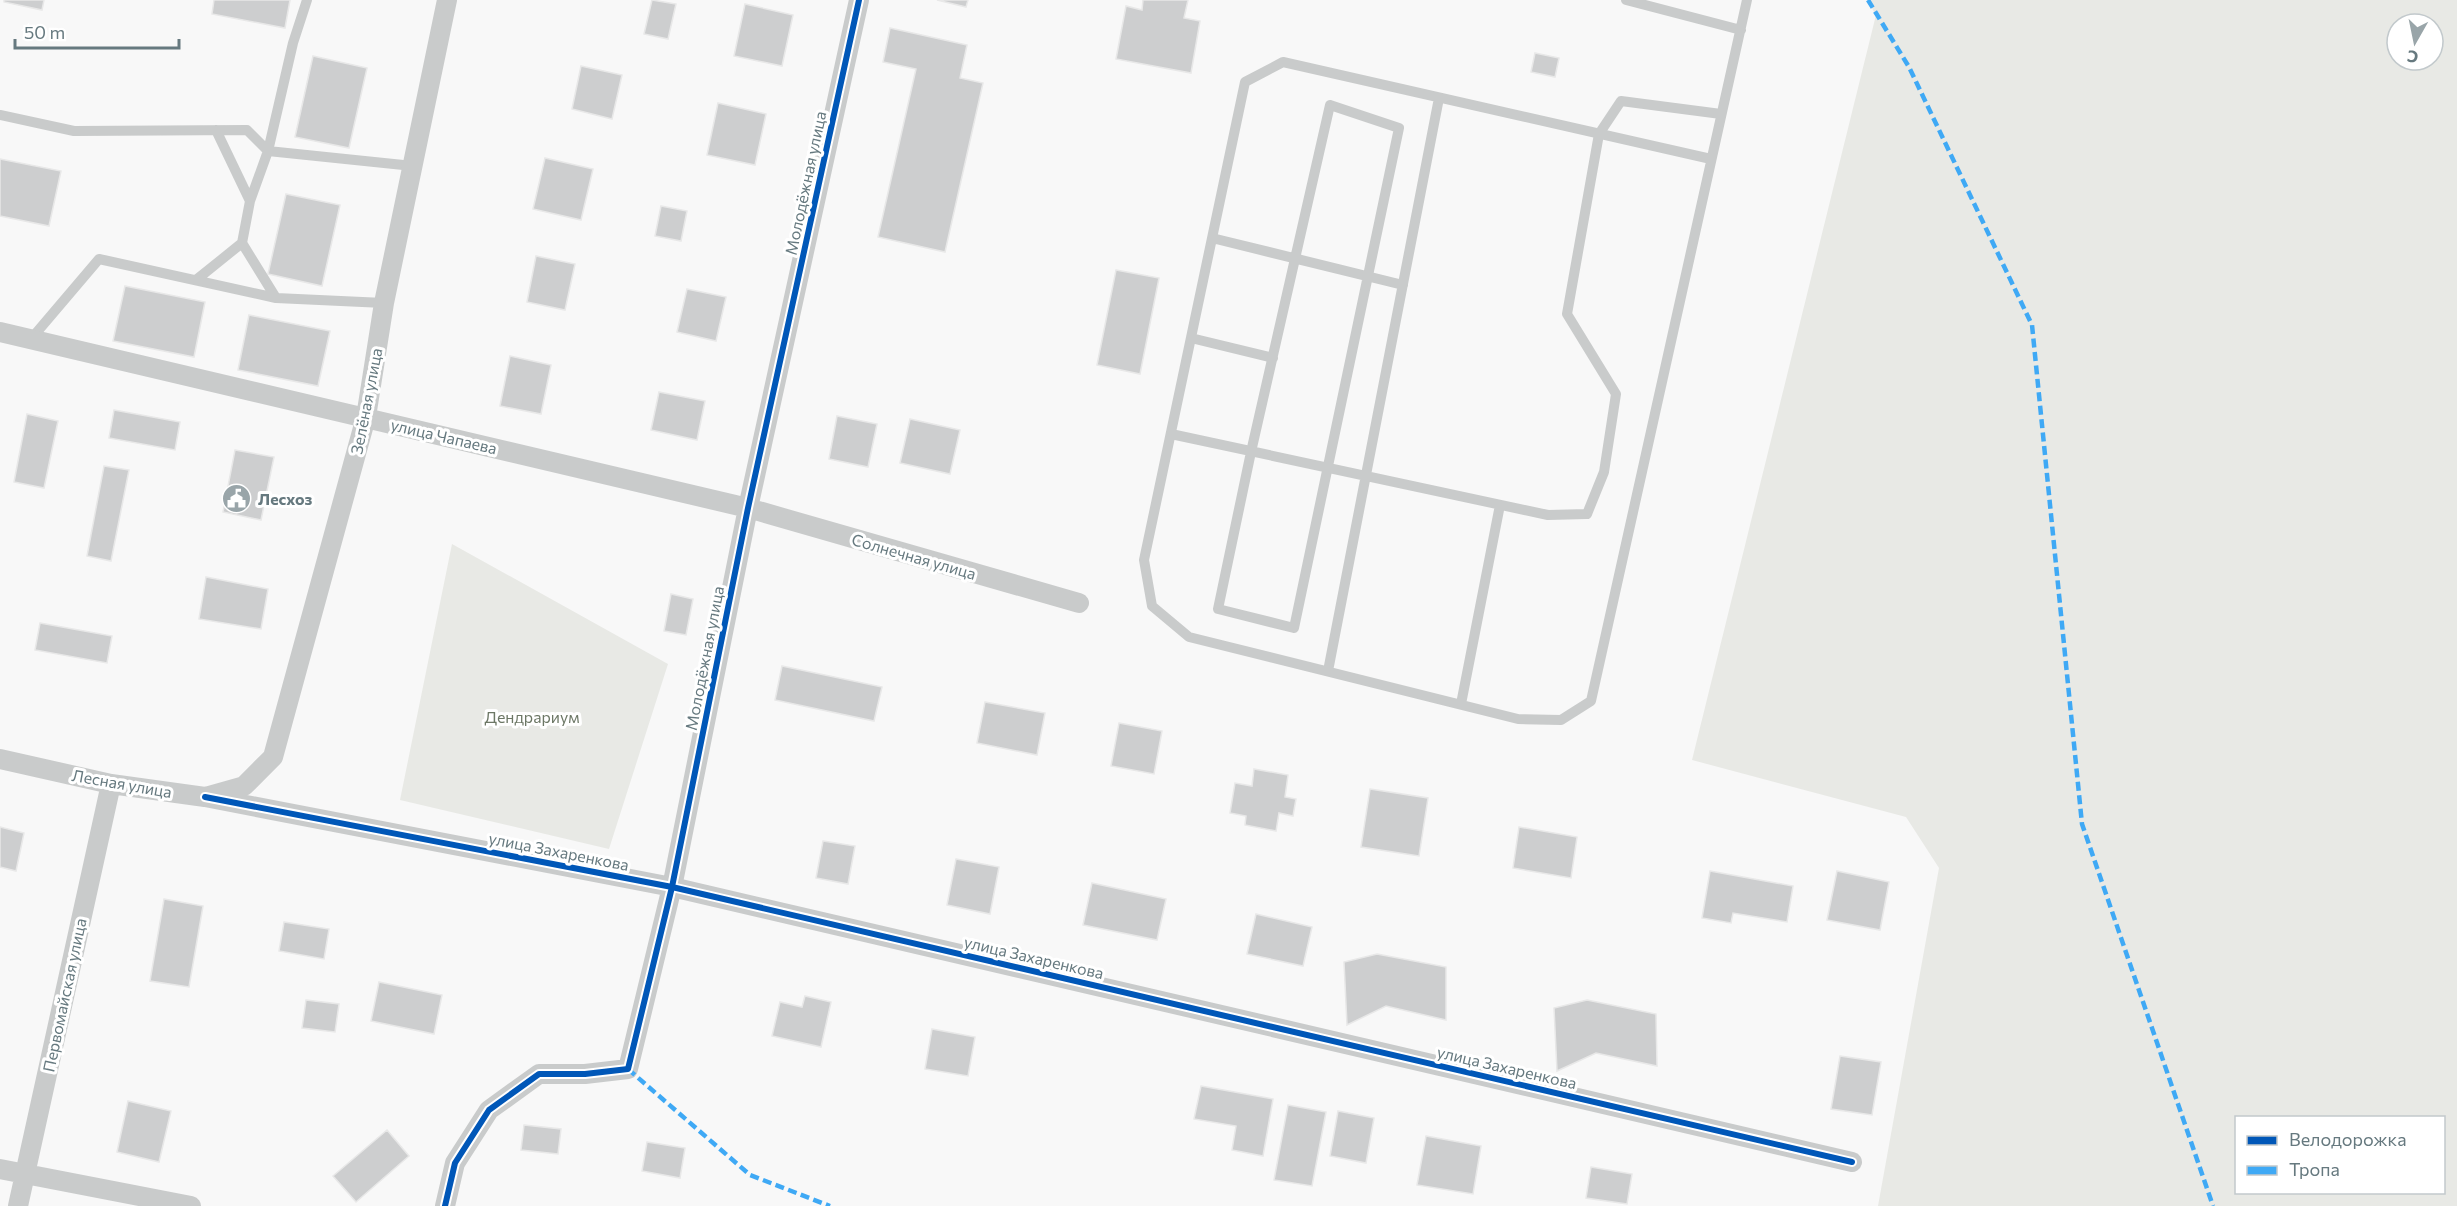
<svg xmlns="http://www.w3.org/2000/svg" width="2457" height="1206" viewBox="0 0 2457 1206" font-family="Commissioner,sans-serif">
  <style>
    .green { fill: #e8e9e5; fill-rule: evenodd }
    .building { fill: #cdcecf; stroke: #e8e8e8; stroke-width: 1.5 }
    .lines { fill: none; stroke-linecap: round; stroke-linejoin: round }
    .lane { stroke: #c9cbcb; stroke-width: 10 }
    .street { stroke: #c9cbcb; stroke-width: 20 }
    .quiet { stroke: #3fa9f5; stroke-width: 4.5; stroke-dasharray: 9 4.5; stroke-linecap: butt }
    .cycleway-casing { stroke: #fff; stroke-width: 10 }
    .cycleway { stroke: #0057b8; stroke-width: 6 }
    .labels { text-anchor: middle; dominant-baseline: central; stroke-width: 6; stroke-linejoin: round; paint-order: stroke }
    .street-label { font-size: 16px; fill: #66797f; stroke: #fff }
    .poi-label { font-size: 16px; font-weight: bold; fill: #66797f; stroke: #fff; text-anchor: start }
    .park-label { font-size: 16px; fill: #6c7765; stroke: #fff }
  </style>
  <rect width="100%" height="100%" fill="#f8f8f8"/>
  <!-- green -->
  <path class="green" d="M1867,0H2457V1206H1878L1939,868L1906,817L1692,760L1876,15ZM2397,24H2433V60H2397ZM2236,1118H2444V1192H2236Z
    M452,544L668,664L609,849L400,800Z"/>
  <!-- building -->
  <path class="building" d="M4,0H44L42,10L4,2Z
    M214,0H290L285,28L212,14Z
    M652,0L676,4L668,39L644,34Z
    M937,0H968L966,7Z
    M1143,0H1188L1184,18L1200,21L1191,73L1116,59L1126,6L1142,10Z
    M745,4L793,15L782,66L734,56Z
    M890,28L967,45L960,78L983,83L945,252L878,237L916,69L883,62Z
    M1535,53L1559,58L1555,77L1531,72Z
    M313,56L367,68L349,148L295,137Z
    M581,66L622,75L612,119L572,109Z
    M718,103L766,114L755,165L707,155Z
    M545,158L593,169L581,220L533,209Z
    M0,159L61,171L49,226L0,216Z
    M286,194L340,205L322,286L268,274Z
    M661,206L687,211L681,241L655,236Z
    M536,256L575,264L565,310L527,302Z
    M1116,270L1159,278L1140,374L1097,365Z
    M125,286L205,302L194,357L113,341Z
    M687,289L726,297L716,341L677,332Z
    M249,315L330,331L318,386L238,370Z
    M510,356L551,365L541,414L500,406Z
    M659,392L705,401L697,440L651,430Z
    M114,410L180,422L175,450L109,438Z
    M27,414L58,421L44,488L14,482Z
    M837,416L877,424L868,467L829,459Z
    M910,419L960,430L950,474L900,463Z
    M235,450L274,457L261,520L223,512Z
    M104,466L129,470L111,561L87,556Z
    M206,577L268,589L261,629L199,619Z
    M671,594L693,599L686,635L664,631Z
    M40,623L112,636L107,663L35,650Z
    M782,666L882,687L874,721L775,700Z
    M985,702L1045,713L1037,755L977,743Z
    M1119,723L1162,731L1154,774L1111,766Z
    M1254,769L1288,775L1285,797L1296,799L1293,816L1279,813L1276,831L1245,825L1246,816L1230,813L1235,783L1252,786Z
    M1370,789L1428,798L1419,856L1361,847Z
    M0,827L24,833L16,871L0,867Z
    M1519,827L1577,837L1571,878L1513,868Z
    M823,841L855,846L848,884L816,878Z
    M956,859L999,867L990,914L947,905Z
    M1710,871L1793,886L1787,922L1733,913L1731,923L1702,918Z
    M1837,871L1889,882L1880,930L1827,920Z
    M1092,883L1166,899L1157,940L1083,925Z
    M164,899L203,906L189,987L150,981Z
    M1256,914L1312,927L1303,966L1247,954Z
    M284,922L329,929L324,959L279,951Z
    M1377,954L1446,967V1020L1386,1006L1347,1025L1344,962Z
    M379,982L442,995L434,1034L371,1021Z
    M805,996L831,1002L821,1047L772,1036L780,1002L802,1007Z
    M306,1000L339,1004L335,1032L302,1028Z
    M1587,1000L1656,1014L1657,1066L1596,1053L1557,1071L1554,1008Z
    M932,1029L975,1037L968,1076L925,1069Z
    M1840,1056L1881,1062L1872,1115L1831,1109Z
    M1201,1086L1273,1099L1263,1156L1232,1150L1236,1126L1194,1119Z
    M128,1101L171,1111L159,1162L117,1152Z
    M1288,1105L1326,1112L1312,1186L1274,1180Z
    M1338,1111L1374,1118L1366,1163L1330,1156Z
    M524,1125L561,1129L558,1154L521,1150Z
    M387,1130L409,1156L356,1202L333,1176Z
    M1426,1136L1481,1146L1473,1194L1417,1185Z
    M647,1142L685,1148L680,1178L642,1171Z
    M1591,1167L1632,1174L1627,1204L1586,1198Z"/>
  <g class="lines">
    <!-- lane -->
    <path class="lane" d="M1626,0L1741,30
      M1330,105L1399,128L1294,628L1218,609L1251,452Z
      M0,115L74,131L247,130L268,151L413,166
      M216,130L250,201
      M1711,159L1283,62L1245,82L1144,560L1152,606L1189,637L1518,719L1561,720L1591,701L1747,0
      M1212,238L1403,285
      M196,280L242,243
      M276,298L242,243L250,201L268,151L293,43L307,0
      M1191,338L1273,358
      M31,339L99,259L276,298L384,303
      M1171,434L1548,515L1587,514L1604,472L1616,394L1567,314L1599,134L1621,101L1721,114
      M1328,671L1439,98
      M1461,704L1500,505"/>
    <!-- street -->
    <path class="street" d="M0,332L748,508L1079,603
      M0,759L111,784L205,797L244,786L273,757L366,417L384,303L447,0
      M205,797L672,887L1852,1162
      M0,1169L191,1206
      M18,1206L111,784
      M445,1206L455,1163L489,1110L539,1074H585L628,1069L672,887L748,508L859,0"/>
    <!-- quiet -->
    <path class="quiet" d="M1868,0L1909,67L2032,325L2082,824L2213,1206
      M628,1069L750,1175L830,1206"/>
    <defs>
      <path id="cycleway" d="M205,797L672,887L1852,1162
        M445,1206L455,1163L489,1110L539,1074H585L628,1069L672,887L748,508L859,0"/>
    </defs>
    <!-- cycleway casing -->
    <use href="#cycleway" class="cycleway-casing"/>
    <!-- cycleway -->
    <use href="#cycleway" class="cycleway"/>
  </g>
  <!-- icons -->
  <defs>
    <symbol id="civic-disc" viewBox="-11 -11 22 22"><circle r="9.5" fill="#99a5a9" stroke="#fff"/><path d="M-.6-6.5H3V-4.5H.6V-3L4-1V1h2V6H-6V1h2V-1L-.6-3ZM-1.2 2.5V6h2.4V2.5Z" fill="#fff"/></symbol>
  </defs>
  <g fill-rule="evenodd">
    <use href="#civic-disc" x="220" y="482" width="33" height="33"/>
  </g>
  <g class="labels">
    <!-- street labels -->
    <g class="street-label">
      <text transform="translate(805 183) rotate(-78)">Молодёжная улица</text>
      <text transform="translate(366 401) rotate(-79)">Зелёная улица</text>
      <text transform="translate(444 436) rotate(13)">улица Чапаева</text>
      <text transform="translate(914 556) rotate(16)">Солнечная улица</text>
      <text transform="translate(704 658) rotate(-79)">Молодёжная улица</text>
      <text transform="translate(122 783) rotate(10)">Лесная улица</text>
      <text transform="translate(559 851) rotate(11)">улица Захаренкова</text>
      <text transform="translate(1034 957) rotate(13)">улица Захаренкова</text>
      <text transform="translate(64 995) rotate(-78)">Первомайская улица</text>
      <text transform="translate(1507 1067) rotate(13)">улица Захаренкова</text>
    </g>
    <!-- poi labels -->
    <g class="poi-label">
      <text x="258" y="498">Лесхоз</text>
    </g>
    <!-- park labels -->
    <g class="park-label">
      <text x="532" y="716">Дендрариум</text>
    </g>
  </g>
  <!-- legend -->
  <rect x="2235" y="1116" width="210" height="78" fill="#ffffff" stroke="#c2c9cc" stroke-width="1.5"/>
  <rect x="2247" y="1136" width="30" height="9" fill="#0057b8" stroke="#c2c9cc" stroke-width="1.5"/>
  <text x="2289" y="1146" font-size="18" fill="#66797f">Велодорожка</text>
  <rect x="2247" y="1166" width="30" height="9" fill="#3fa9f5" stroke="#c2c9cc" stroke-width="1.5"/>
  <text x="2289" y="1176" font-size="18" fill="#66797f">Тропа</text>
  <!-- north arrow -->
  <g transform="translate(2415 42) rotate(189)"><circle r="28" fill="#ffffff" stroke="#c2c9cc" stroke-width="1.5"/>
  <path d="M0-4.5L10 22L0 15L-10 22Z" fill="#99a5a9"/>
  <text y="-9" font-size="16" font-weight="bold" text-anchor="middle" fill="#66797f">С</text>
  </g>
  <!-- scale -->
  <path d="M15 39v9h164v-9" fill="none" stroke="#66797f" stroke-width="3"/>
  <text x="24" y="39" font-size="18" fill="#66797f" stroke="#ffffff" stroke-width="4.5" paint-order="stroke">50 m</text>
</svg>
